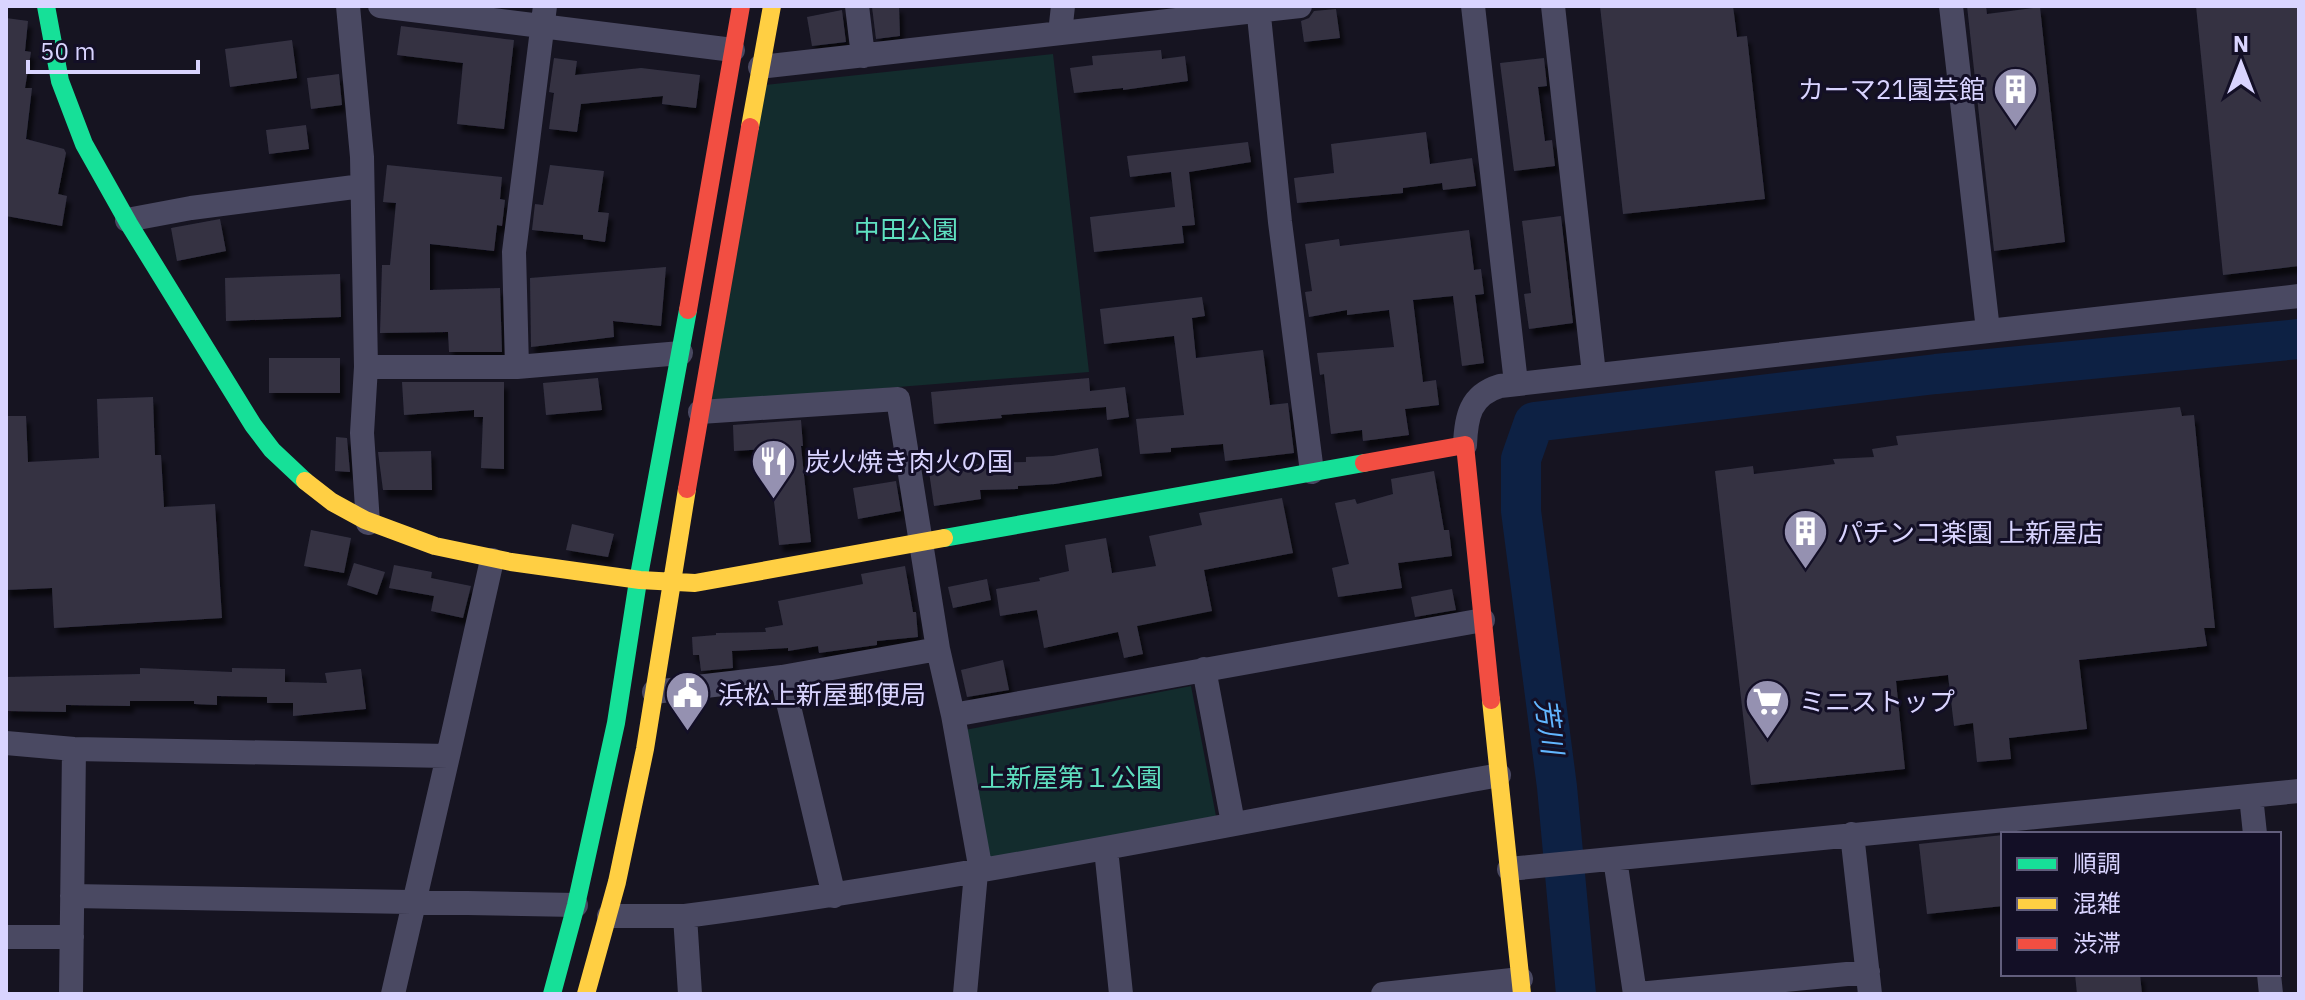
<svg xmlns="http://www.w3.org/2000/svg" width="2305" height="1000" viewBox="0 0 2305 1000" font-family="'IBM Plex Sans','Noto Sans JP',sans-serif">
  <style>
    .green { fill: #132c2d }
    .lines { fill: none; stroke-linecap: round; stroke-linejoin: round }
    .river { stroke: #0d2144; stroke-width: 40 }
    .building { fill: #343243; filter: url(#shadow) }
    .street { stroke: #4a4962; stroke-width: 24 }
    .fast { stroke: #16e098; stroke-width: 18 }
    .slow { stroke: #ffcf43; stroke-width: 18 }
    .jam { stroke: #f24e42; stroke-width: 18 }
    .labels { text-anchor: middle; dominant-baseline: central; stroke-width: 6; stroke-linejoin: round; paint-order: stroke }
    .poi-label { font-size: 26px; fill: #d9d4ff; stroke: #130f26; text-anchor: start }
    .park-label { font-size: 26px; fill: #5fe0c0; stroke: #130f26 }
    .water-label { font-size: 28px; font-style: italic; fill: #62b6ff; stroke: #130f26 }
  </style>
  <defs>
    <filter id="shadow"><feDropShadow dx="4" dy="7" stdDeviation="2" flood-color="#0009"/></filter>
  </defs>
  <rect width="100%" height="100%" fill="#161421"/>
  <!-- green -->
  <path class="green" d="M1053,54L1089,372L709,402L765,85Z
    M1191,686L1216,816L990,860L965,730Z"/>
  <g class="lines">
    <!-- river -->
    <path class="river" d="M1576,994L1557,787L1521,511V459L1534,422L1936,374L2299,339"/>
  </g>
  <!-- building -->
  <path class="building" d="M899,6L900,36L876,39L872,7Z
    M1600,6H1733L1737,37L1747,36L1765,199L1623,214Z
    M1967,6H1986L1987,14L2040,7L2065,242L1994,251Z
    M2196,6H2299V266L2223,275Z
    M1336,9L1340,38L1304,42L1301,21L1309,18L1314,11Z
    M842,10L846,42L812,46L807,17Z
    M6,18L28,21L25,51L31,52L25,88H32L26,139L64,149L66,153L58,194L67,196L62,226L6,216Z
    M401,26L514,40L504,129L457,124L463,63L397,55Z
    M292,40L297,78L230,87L225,49Z
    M1161,50L1162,59L1185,56L1188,81L1123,90V88L1074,93L1070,68L1093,65L1092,56Z
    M554,58L577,61L575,75L641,68L700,75L696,108L662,104L663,96L581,104L577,132L549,129L554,93L549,92Z
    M1544,58L1547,86L1538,87L1545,141L1552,140L1555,166L1514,171L1500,63Z
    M339,74L342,105L311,109L307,78Z
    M306,125L309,149L269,154L266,130Z
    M1426,132L1430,164L1472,158L1476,186L1443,190L1442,183L1403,188V193L1297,203L1294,178L1334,173L1331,144Z
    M1248,142L1251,162L1189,172L1195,225L1182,226L1184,243L1094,252L1090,217L1175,207L1171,172L1130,177L1127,156Z
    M387,165L502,177L500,199L505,200L502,226L497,225L494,251L430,244V290L500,288L502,352H449L448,332L380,333L382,265H390L396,203L383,202Z
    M550,165L604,171L598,212L609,213L605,242L583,239V235L532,230L535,204L543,205Z
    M1561,216L1573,323L1529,329L1524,294L1531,293L1522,221Z
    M220,219L226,251L177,261L171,228Z
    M1469,230L1474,270L1481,269L1484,294L1475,295L1484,363L1462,366L1453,296L1413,300L1423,382L1436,380L1439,405L1405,409L1409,435L1363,441L1362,430L1331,434L1324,374L1320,375L1317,353L1394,347L1389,310L1347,315V310L1309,317L1305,292L1312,291L1305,244L1339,239L1340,246Z
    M666,267L661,326L613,321L614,337L531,347L530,278Z
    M340,274L341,317L226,321L225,278Z
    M1202,297L1205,316L1192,318L1196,358L1263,350L1270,405L1288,403L1294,453L1225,461L1223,444L1171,448V452L1140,454L1136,419L1184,415L1174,336L1104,344L1100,309Z
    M269,358H340V393H269Z
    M598,378L602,410L546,415L543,383Z
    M1089,378L1090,391L1125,387L1129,417L1107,420L1106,407L1001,415L1002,418L934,424L931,392Z
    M402,382H504V469L481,468L483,417H474V410L404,415Z
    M153,397L155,455H161L164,507L215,504L222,618L54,628L52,588L6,590V416H26L28,462L99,458L97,399Z
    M2180,407L2182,416L2194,415L2215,628H2204L2207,646L2079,660L2087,729L2009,738L2011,759L1977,762L1973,723L1954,726L1948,675L1896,681L1905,769L1751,785L1715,471L1753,466L1754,474L1835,464L1833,459L1874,457L1872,449L1898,445L1896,436Z
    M801,420L803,446H801L811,542L779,545L768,449L734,451L733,425Z
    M336,437L347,438L350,472L335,471Z
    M1098,448L1102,476L1055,484L1018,486V489L980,490L981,499L934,506L929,472L985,463L1026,462V457L1053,456Z
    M431,451L432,490H383L378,452Z
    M1434,471L1444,530H1449L1452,556L1398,563L1402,588L1338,597L1332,568L1349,564L1335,503L1355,499L1357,504L1393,494L1391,479Z
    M896,481L901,511L858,519L853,488Z
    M1282,498L1293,553L1204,570L1212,611L1137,626L1143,654L1124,658L1118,632L1044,648L1037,610L1000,616L996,589L1040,581L1039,578L1069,571L1065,545L1106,538L1112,573L1156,566L1149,536L1202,525L1199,513Z
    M572,524L614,534L608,557L566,550Z
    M311,530L351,538L344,573L304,566Z
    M354,563L385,572L377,595L347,585Z
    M394,565L432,572L431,578L471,586L463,618L431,611L434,596L389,588Z
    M905,566L913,612H916L918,637L877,641V645L819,653L818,646L788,651V648L732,651L733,668L701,671L699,655H693L692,637L716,635V633L766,632L765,628L783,625L778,601L863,584L861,574Z
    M987,579L991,600L953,608L948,587Z
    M1452,589L1456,610L1415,617L1411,597Z
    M1003,660L1009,690L967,697L961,670Z
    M140,668L232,672V668L285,669V682L327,683L325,673L361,669L366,709L293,716V703H267V697L217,696V705L194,704V701H130V706L66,705V712L6,711V677L140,674Z
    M2003,835V906L1927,914L1919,844Z
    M2075,974H2140L2142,994H2077Z"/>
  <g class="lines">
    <!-- street -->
    <path class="street" d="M348,6L362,157L366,367L362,433L368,523
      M380,6L733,50
      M857,6L863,56
      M1258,6L1280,222L1312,472
      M1473,6L1516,383
      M1553,6L1594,374
      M1951,6L1988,330
      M1060,33L1063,6
      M760,67L1300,6
      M127,220L191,208L362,186
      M366,367H517L681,353
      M517,367L514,252L545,6
      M700,412L898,399L938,649L953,715L981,871
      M1465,445C1466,417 1470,395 1500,386L2299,296
      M1204,669L1233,823
      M782,677L834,896
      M654,692L782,677L938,649
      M953,715L1483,620
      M6,743L74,749L448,756L492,560
      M2251,796L2255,834
      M1852,834L1870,994
      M1106,849L1121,994
      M1615,859L1635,994
      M1509,869L2299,791
      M72,896L576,905
      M609,916H685L690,994
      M685,916C958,880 1228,824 1499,775
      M6,937H72
      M2269,974L2271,994
      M71,994L74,749
      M393,994L448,756
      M965,994L976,873
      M1383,994L1521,979
      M1638,994L1868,972"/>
    <!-- fast -->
    <path class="fast" d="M46,6L60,81L84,144L129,224L253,425L272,450L305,481
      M944,538L1364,463
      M552,994L576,905L616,723L638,581L688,310"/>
    <!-- slow -->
    <path class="slow" d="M750,127L772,6
      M305,481L332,502L365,520L435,546L511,562L640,580L695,583L944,538
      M1491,700L1522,994
      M586,994L617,882L645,749L687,489"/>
    <!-- jam -->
    <path class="jam" d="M688,310L741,6
      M1364,463L1465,445L1491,700
      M687,489L750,127"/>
  </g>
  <!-- icons -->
  <defs>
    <symbol id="building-pin" viewBox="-11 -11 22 30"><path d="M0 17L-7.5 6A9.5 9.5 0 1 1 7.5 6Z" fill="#9591b1" stroke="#130f26"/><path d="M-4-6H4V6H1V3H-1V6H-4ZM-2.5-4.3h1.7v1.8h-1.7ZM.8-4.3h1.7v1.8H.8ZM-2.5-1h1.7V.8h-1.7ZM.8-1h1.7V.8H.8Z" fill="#fff"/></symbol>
    <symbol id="restaurant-pin" viewBox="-11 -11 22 30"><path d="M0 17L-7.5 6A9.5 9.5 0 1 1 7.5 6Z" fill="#9591b1" stroke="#130f26"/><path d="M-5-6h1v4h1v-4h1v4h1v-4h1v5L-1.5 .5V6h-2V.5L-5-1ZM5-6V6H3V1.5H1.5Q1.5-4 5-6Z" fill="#fff"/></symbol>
    <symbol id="civic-pin" viewBox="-11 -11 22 30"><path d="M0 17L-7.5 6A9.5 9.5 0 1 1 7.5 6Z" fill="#9591b1" stroke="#130f26"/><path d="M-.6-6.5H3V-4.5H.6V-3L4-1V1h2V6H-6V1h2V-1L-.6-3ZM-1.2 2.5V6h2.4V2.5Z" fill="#fff"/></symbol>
    <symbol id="supermarket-pin" viewBox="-11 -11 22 30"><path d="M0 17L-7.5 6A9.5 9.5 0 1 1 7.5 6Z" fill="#9591b1" stroke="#130f26"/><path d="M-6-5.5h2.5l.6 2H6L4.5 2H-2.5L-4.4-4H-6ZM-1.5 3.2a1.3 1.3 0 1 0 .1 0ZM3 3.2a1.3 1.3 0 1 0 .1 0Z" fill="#fff"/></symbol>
  </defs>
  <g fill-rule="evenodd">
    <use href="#building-pin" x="1990" y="64" width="51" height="69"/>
    <use href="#restaurant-pin" x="748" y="436" width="51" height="69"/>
    <use href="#building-pin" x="1780" y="506" width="51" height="69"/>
    <use href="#civic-pin" x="662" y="668" width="51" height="69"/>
    <use href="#supermarket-pin" x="1742" y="676" width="51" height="69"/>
  </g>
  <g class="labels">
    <!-- poi labels -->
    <g class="poi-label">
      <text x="1985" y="89" text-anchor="end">カーマ21園芸館</text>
      <text x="805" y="461">炭火焼き肉火の国</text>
      <text x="1837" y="532">パチンコ楽園 上新屋店</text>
      <text x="718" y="694">浜松上新屋郵便局</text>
      <text x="1799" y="701">ミニストップ</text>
    </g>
    <!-- park labels -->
    <g class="park-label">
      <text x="906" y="229">中田公園</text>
      <text x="1071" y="777">上新屋第１公園</text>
    </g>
    <!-- water labels -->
    <g class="water-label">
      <text transform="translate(1550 726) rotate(82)">芳川</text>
    </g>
  </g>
  <!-- border -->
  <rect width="2305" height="1000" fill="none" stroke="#d9d4ff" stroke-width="16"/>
  <!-- legend -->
  <rect x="2001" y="832" width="280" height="144" fill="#130f26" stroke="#625e7d" stroke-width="2"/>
  <rect x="2017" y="858" width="40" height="12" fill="#16e098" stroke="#625e7d" stroke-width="2"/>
  <text x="2073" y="872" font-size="24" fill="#d9d4ff">順調</text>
  <rect x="2017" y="898" width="40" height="12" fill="#ffcf43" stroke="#625e7d" stroke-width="2"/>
  <text x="2073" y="912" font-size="24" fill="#d9d4ff">混雑</text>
  <rect x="2017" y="938" width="40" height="12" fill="#f24e42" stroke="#625e7d" stroke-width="2"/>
  <text x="2073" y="952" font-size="24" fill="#d9d4ff">渋滞</text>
  <!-- north arrow -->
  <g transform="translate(2241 64)" stroke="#130f26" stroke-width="6" paint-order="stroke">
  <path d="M0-6L14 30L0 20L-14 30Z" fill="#d9d4ff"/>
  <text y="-12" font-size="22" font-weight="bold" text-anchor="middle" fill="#d9d4ff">N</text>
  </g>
  <!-- scale -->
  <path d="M28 60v12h170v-12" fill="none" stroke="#d9d4ff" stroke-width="4"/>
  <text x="40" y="60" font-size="24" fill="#d9d4ff" stroke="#130f26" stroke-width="6" paint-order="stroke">50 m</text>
</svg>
